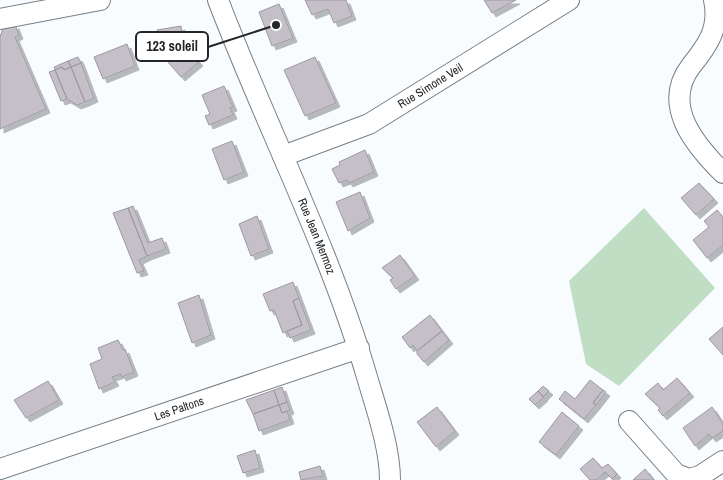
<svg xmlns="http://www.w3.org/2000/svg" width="723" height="480" viewBox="0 0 723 480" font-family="'Archivo Narrow',sans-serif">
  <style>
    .green { fill: #c0dec3 }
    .building { fill: #c5bfc7; stroke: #9e98a0; filter: url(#shadow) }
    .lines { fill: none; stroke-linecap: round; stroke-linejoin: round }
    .minor-casing { stroke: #788087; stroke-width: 22 }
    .minor { stroke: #fff; stroke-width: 20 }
    .labels { text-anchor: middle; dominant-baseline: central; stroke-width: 4; stroke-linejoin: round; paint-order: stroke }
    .street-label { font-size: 12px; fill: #232629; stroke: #fff }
    .leader { fill: none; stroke: #232629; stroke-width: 2 }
    .callout-dot { fill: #232629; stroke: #fff; stroke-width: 2 }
    .callout { fill: #fff; stroke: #232629; stroke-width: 2 }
    .callout-label { font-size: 14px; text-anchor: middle; font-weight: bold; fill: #232629 }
  </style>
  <defs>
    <filter id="shadow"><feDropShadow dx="4" dy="4" stdDeviation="0" flood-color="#0004"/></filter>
  </defs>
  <rect width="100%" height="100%" fill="#f8fcff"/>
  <!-- green -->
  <path class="green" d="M644,208L715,288L619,386L586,364L569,281Z"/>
  <!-- building -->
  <path class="building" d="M305,0H346L352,16L334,23L328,9L312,15Z
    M484,0H516L492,13Z
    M279,4L293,38L272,46L259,12Z
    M15,25L19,35L15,37L46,109L0,129V37L3,28Z
    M181,26L183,44L199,62L181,77L160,53L157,30Z
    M127,44L135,66L103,79L94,57Z
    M78,57L81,63L71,67L68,61Z
    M315,57L336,103L305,116L284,70Z
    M68,61L71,67L64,70L62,67L55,70L54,67Z
    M81,63L94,98L85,102L71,67Z
    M62,67L64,70L71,67L85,102L77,105L67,99L55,70Z
    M55,70L67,99L61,101L49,72Z
    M224,86L233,107L230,108L233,115L209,125L205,116L210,114L202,95Z
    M232,141L244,172L224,180L212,149Z
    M365,150L374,172L349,183L347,180L339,183L332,169L340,165L339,162Z
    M699,183L714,199L696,215L681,198Z
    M360,192L370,218L348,231L336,202Z
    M133,206L148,243L162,238L166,249L147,256L128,208Z
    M128,208L147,256L139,260L144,271L137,273L113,213Z
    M717,210L723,217V245L707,258L693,240L709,227L704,221Z
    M257,216L269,249L251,256L239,224Z
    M400,255L415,276L396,289L390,280L393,278L382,268Z
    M293,282L299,298L293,301L302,325L283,333L274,310L270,311L263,294Z
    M199,295L211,335L192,343L178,303Z
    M299,298L311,330L290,338L287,331L302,325L293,301Z
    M430,315L442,331L417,351L413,345L410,348L402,337Z
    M723,327V355L709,339Z
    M442,331L449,340L424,362L417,354V351Z
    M118,340L123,350L125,349L134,372L122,377L121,374L112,377L115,382L99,389L90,364L102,359L98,348Z
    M677,378L690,393L663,416L658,410L660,408L645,394L658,383L663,390Z
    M590,380L603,390L593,403L596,405L584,419L559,399L565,391L575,399Z
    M48,381L59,400L26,418L14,400Z
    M543,386L549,391L543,397L538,391Z
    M282,387L287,402L279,405L274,390Z
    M274,390L279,405L253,414L246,400Z
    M603,390L606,392L596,405L593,403Z
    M538,391L544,397L535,405L529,399Z
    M287,402L290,410L282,413L279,405Z
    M279,405L282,413L287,411L290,420L259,431L253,414Z
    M437,407L455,431L436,447L417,422Z
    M712,407L723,424V431L712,438L709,434L695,446L683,428Z
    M562,412L579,426L556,455L539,442Z
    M255,450L260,468L243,473L237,456Z
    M593,458L602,468L608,464L617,474L612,479L605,472L596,480H590L580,469Z
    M320,466L323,476L301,480L299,472Z
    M645,469L654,480H633Z"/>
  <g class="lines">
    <defs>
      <g id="minor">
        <path id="s1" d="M218,0C266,126 329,247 367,377C376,408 390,447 390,480"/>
        <path d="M714,0C720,28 708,45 691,66C661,105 695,145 723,173"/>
        <path d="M0,19L100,0"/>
        <path id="s2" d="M283,156L369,124L569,0"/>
        <path d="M629,421L676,474L689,479L700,476L723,461"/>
        <path id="s3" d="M0,469L359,348"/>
      </g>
    </defs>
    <!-- minor casing -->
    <use href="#minor" class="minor-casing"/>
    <!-- minor -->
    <use href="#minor" class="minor"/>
  </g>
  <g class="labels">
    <!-- street labels -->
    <g class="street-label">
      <text stroke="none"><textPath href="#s2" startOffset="164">Rue Simone Veil</textPath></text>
      <text stroke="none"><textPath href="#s1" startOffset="256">Rue Jean Mermoz</textPath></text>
      <text stroke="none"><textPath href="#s3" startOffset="189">Les Paltons</textPath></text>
    </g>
  </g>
  <!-- callouts -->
  <path class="leader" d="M276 25L208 47"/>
  <circle class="callout-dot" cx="276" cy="25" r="5"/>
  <rect class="callout" x="136" y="32" width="72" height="29" rx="5"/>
  <g class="callout-label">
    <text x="172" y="51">123 soleil</text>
  </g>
</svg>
